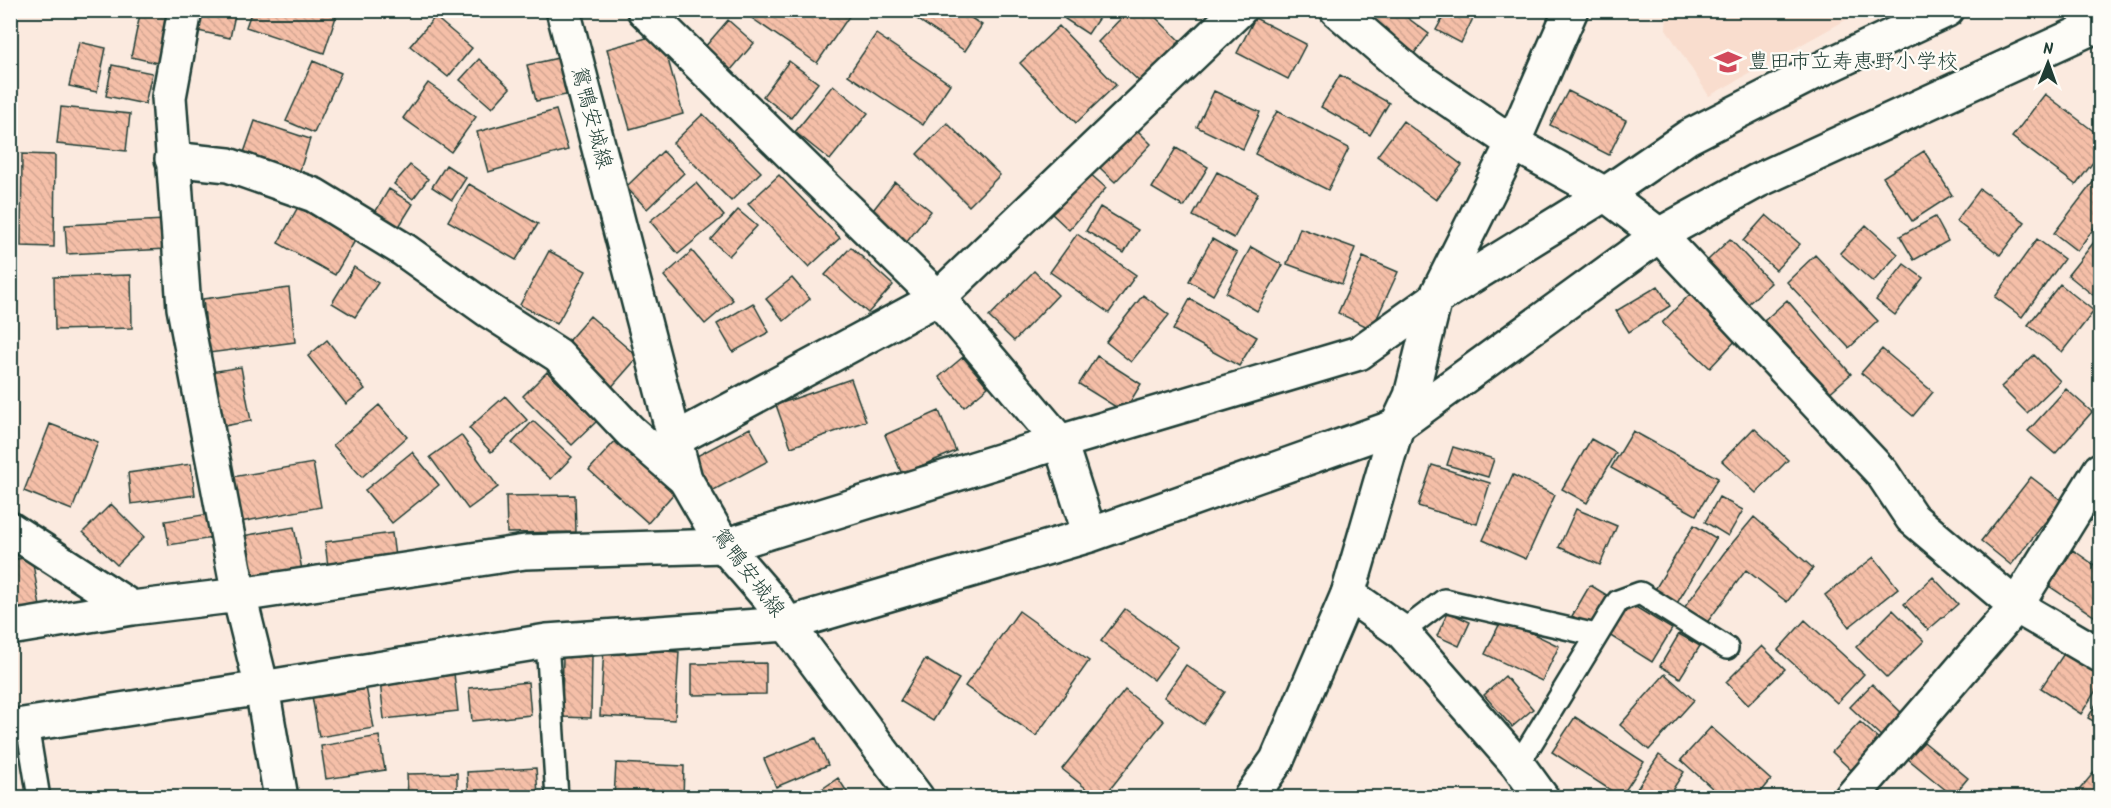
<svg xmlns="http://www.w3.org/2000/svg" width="2111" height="808" viewBox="0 0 2111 808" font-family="Kalam,'Klee One',sans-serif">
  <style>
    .built { fill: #f9ddce }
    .building { fill: url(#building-back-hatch); stroke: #1f3d34; stroke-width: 1.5 }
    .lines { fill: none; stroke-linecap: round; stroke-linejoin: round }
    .service-casing { stroke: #1f3d34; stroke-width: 26 }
    .minor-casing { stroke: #1f3d34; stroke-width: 38 }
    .tertiary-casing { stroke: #1f3d34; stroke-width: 38 }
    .secondary-casing { stroke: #1f3d34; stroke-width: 38 }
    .service { stroke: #fdfcf7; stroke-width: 21 }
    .minor { stroke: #fdfcf7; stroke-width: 33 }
    .tertiary { stroke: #fdfcf7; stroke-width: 33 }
    .secondary { stroke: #fdfcf7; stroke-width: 33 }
    .labels { text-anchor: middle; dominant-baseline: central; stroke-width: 4.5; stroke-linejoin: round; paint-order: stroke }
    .poi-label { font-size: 21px; fill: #1f3d34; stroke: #fdfcf7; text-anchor: start }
    .street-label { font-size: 21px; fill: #1f3d34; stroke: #fdfcf7 }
  </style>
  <defs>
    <pattern id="building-back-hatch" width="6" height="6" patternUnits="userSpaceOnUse" patternTransform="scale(1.5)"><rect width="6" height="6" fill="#f5bfa8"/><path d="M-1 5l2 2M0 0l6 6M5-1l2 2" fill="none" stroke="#d2a591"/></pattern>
  </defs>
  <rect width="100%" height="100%" fill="#fbeadf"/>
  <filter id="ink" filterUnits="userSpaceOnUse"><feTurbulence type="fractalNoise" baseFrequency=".0167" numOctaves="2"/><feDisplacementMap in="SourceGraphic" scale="12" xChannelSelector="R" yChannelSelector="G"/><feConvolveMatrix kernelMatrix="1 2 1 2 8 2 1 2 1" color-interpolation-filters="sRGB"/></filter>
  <g filter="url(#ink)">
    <!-- built -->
    <path class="built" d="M1667,11V10L1862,11L1709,96L1666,29Z"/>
    <!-- building -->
    <path class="building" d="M141,10H173L162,64L131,57Z
      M202,10H236L230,38L198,31Z
      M252,10H336L338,11L324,53L246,27Z
      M745,10H843L850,15L817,63L743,12Z
      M914,10H959L982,25L965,51L911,15Z
      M1071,10H1104L1088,34L1065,19Z
      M1129,10H1148L1186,47L1146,88L1098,42Z
      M1355,10H1397L1429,34L1413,55Z
      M1447,10H1477L1461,43L1436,30Z
      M435,17L472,48L448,77L410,46Z
      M1255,18L1306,44L1288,79L1237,53Z
      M728,20L754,43L730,71L704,48Z
      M1059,26L1116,85L1076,123L1020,63Z
      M661,34L683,114L630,129L607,49Z
      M876,34L950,84L923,125L848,75Z
      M79,42L106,48L97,92L69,86Z
      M558,58L566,95L536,101L527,65Z
      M479,59L510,88L492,108L460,80Z
      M313,61L341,73L314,133L286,121Z
      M789,61L818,83L791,118L763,96Z
      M112,65L152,73L145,104L106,96Z
      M1340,75L1389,103L1370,135L1321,107Z
      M428,83L476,117L451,152L403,118Z
      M833,85L868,113L830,160L795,132Z
      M1214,91L1260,112L1243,149L1197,127Z
      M1568,91L1626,120L1609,155L1550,125Z
      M2045,94L2100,136V153L2076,185L2012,137Z
      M61,107L130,114L126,151L57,144Z
      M556,110L568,150L488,172L477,132Z
      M1277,111L1349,148L1328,190L1255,154Z
      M703,114L761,172L731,201L673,143Z
      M255,121L310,139L296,183L240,164Z
      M1403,121L1462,165L1436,200L1377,156Z
      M947,123L1000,175L969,206L917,154Z
      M1134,127L1151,144L1115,182L1098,166Z
      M1176,148L1208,167L1184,207L1152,188Z
      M663,151L684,173L647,209L626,187Z
      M1924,151L1952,195L1912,221L1883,177Z
      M22,154L55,155L54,247L21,246Z
      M410,165L428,179L413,199L394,184Z
      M446,165L466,178L452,200L432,187Z
      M10,170H14L12,257H10Z
      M1088,172L1106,188L1069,230L1051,213Z
      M1217,172L1258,193L1234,238L1193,216Z
      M2100,173V220L2077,251L2054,233Z
      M779,175L840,238L809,267L748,204Z
      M895,182L931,211L906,243L870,214Z
      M696,183L724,216L678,254L650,221Z
      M469,184L538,224L516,260L448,221Z
      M389,189L413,204L395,233L371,219Z
      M1980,189L2025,222L2000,255L1956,221Z
      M298,207L356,239L335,275L278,243Z
      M1100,207L1138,230L1124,253L1086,231Z
      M738,210L757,226L729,256L711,240Z
      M1766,215L1800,244L1776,270L1743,241Z
      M1935,217L1948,241L1914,260L1900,236Z
      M165,220L167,249L67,254L65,225Z
      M1866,225L1898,254L1873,282L1840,253Z
      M1300,228L1355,248L1342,284L1287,264Z
      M1077,234L1136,275L1109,313L1050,272Z
      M2098,237L2100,239V287L2093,295L2068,275Z
      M1212,239L1237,253L1213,295L1189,281Z
      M1730,239L1771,283L1748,304L1708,260Z
      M2037,239L2064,259L2022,317L1995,297Z
      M851,247L893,285L868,313L825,275Z
      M1251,247L1283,265L1257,311L1226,293Z
      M549,251L586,271L557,324L520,305Z
      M692,251L733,300L705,324L664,276Z
      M1815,255L1878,321L1849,348L1787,282Z
      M1363,257L1398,272L1372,329L1338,313Z
      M1904,264L1923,278L1895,315L1876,300Z
      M354,267L378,283L355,317L332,303Z
      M1034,271L1058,295L1014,341L989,317Z
      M131,275L132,328L55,330L54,277Z
      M792,278L810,299L784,321L766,299Z
      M2060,284L2094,311L2062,352L2028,325Z
      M1658,286L1670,306L1629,332L1616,311Z
      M289,288L295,342L209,353L203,299Z
      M1690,294L1737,339L1710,368L1662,323Z
      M1143,295L1169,315L1131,362L1106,342Z
      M1190,299L1257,337L1239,366L1173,330Z
      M1787,300L1851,374L1827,395L1764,321Z
      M753,303L769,332L733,352L717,324Z
      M590,316L638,357L609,390L561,349Z
      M327,340L365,389L346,404L308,356Z
      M1882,349L1933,392L1913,416L1861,373Z
      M2034,355L2060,381L2027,413L2001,387Z
      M1097,356L1141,384L1124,412L1079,384Z
      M963,357L988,387L964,407L939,377Z
      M241,367L251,421L219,427L210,372Z
      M547,372L597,421L572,445L523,396Z
      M851,379L866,421L791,447L776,405Z
      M2066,389L2092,412L2055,454L2028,431Z
      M505,396L527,420L491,452L469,428Z
      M379,405L407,437L362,477L333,445Z
      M939,411L956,451L902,474L885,435Z
      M533,421L572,457L551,479L512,443Z
      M50,424L98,442L72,510L24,491Z
      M750,428L768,461L710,492L693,458Z
      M1754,428L1788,460L1756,493L1722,461Z
      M1633,431L1718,478L1696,515L1611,468Z
      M461,435L498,487L468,509L430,457Z
      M1591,439L1616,453L1587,503L1562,489Z
      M616,440L675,492L648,523L589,470Z
      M1453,447L1494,459L1488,477L1447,465Z
      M412,452L439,485L392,523L365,490Z
      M313,463L321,507L240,522L232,477Z
      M191,464L195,495L131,504L128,473Z
      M1432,465L1490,483L1477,524L1418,506Z
      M1513,475L1555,495L1526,559L1483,540Z
      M2031,477L2062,501L2011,565L1981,541Z
      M575,495L576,532L507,533L506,496Z
      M1719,497L1743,510L1728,536L1705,522Z
      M111,504L144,537L117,565L83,532Z
      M1576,509L1617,526L1600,565L1559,547Z
      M209,514L213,538L169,545L165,521Z
      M1754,517L1813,568L1787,602L1746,570L1706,624L1684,608L1724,553Z
      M1694,525L1716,538L1676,605L1654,591Z
      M294,527L302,570L250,580L242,536Z
      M392,533L395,557L328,567L325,542Z
      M2073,550L2100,569V620L2049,586Z
      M32,557L40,607L10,612V560Z
      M1874,557L1898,588L1849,627L1825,595Z
      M1933,577L1958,604L1928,630L1904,604Z
      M1590,585L1610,597L1592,627L1572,616Z
      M1629,603L1672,629L1652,662L1609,635Z
      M1125,609L1178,647L1154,680L1101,641Z
      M1893,610L1924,641L1887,678L1856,647Z
      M1019,611L1089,661L1036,736L965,686Z
      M1448,612L1470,622L1459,646L1437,636Z
      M1502,619L1559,646L1542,681L1485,654Z
      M1805,620L1864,674L1837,703L1778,650Z
      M1679,634L1700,646L1680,678L1660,666Z
      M1762,646L1785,669L1748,705L1726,682Z
      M604,647L679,652L675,720L600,716Z
      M2067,649L2100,671V684L2081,714L2041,688Z
      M563,654L592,655L591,718L562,717Z
      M925,659L959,679L933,721L900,701Z
      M766,663V694L692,695V664Z
      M1186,665L1225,692L1203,724L1164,697Z
      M454,673L458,711L384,719L380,681Z
      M1665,674L1694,700L1649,750L1620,725Z
      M1505,676L1533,709L1512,727L1484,695Z
      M528,682L531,715L472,721L469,688Z
      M1872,684L1904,715L1883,738L1850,707Z
      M366,687L374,728L319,737L312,696Z
      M1125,690L1164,721L1103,798H1098L1062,769Z
      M2100,697V725L2088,718Z
      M1575,717L1644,762L1621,797L1552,752Z
      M1860,722L1880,740L1851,770L1832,752Z
      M1711,727L1771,780L1756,798H1723L1681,760Z
      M379,736L385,770L326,779L321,746Z
      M816,738L828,765L776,787L764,759Z
      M1924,742L1968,778L1953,796L1908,759Z
      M1659,755L1684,772L1667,798H1644L1635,792Z
      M616,763L684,766L683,798H614Z
      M2100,765V798H2077L2075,795Z
      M536,768L538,794L469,798L467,772Z
      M457,773V798H408L407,774Z
      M838,778L851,798H809Z"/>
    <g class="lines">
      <defs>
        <path id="service" d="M1402,632L1444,600L1596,635
          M547,641L557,798
          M27,725L39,798
          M1518,765L1618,601L1640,593L1727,648"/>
        <path id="minor" d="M644,10L938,298L1060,442L1090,535
          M1337,10L1411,74L1513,143L1605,194L1659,235L1882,473L1912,518L2016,606L2100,655
          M172,159L228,165L314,195L404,250L488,310L558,355L630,431L685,479
          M676,439L938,298L1239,10
          M10,529L132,608
          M1348,594L1402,632L1518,765L1542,798
          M10,628L132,608L239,595L525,552L724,546L1060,442L1359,353L1435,299L1605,194L1688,137L1821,69L1947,10
          M10,727L262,688L239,595L184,308L169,97L185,10
          M917,798L787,624L1090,535L1397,426L1659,235L1757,181L2100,24
          M1851,798L2016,606L2100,470"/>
        <path id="tertiary" d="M1250,798L1277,760L1348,594L1397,426L1411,396L1435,299L1513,143L1571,10"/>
        <path id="secondary" d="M281,798L262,688L547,641L787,624L775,605L724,546L685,479L563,10"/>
      </defs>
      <!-- service casing -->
      <use href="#service" class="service-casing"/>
      <!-- minor casing -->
      <use href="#minor" class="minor-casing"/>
      <!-- tertiary casing -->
      <use href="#tertiary" class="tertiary-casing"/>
      <!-- secondary casing -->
      <use href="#secondary" class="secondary-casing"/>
      <!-- service -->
      <use href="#service" class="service"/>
      <!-- minor -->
      <use href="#minor" class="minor"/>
      <!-- tertiary -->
      <use href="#tertiary" class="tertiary"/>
      <!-- secondary -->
      <use href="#secondary" class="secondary"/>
    </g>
  </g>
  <!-- icons -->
  <defs>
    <symbol id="school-bare" viewBox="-9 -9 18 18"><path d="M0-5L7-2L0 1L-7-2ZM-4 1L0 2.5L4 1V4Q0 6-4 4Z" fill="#d1495b" stroke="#fdfcf7" stroke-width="2.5" paint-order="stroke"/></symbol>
  </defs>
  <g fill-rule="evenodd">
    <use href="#school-bare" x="1709" y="43" width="38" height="38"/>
  </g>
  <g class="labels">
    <!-- poi labels -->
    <g class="poi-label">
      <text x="1748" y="62">豊田市立寿恵野小学校</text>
    </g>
    <!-- street labels -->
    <g class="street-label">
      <text transform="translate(591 118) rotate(75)">鴛鴨安城線</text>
      <text transform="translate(748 573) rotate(53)">鴛鴨安城線</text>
    </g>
  </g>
  <!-- margin -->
  <rect width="2111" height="808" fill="none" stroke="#fdfcf7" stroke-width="36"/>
  <rect x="18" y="18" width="2075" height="772" fill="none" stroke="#1f3d34" stroke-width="2" filter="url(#ink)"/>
  <!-- north arrow -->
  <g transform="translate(2048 63) rotate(1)" stroke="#fdfcf7" stroke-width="4.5" paint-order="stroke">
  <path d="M0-4.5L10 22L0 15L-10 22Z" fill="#1f3d34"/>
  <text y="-9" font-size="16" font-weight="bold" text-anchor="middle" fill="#1f3d34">N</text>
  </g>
</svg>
